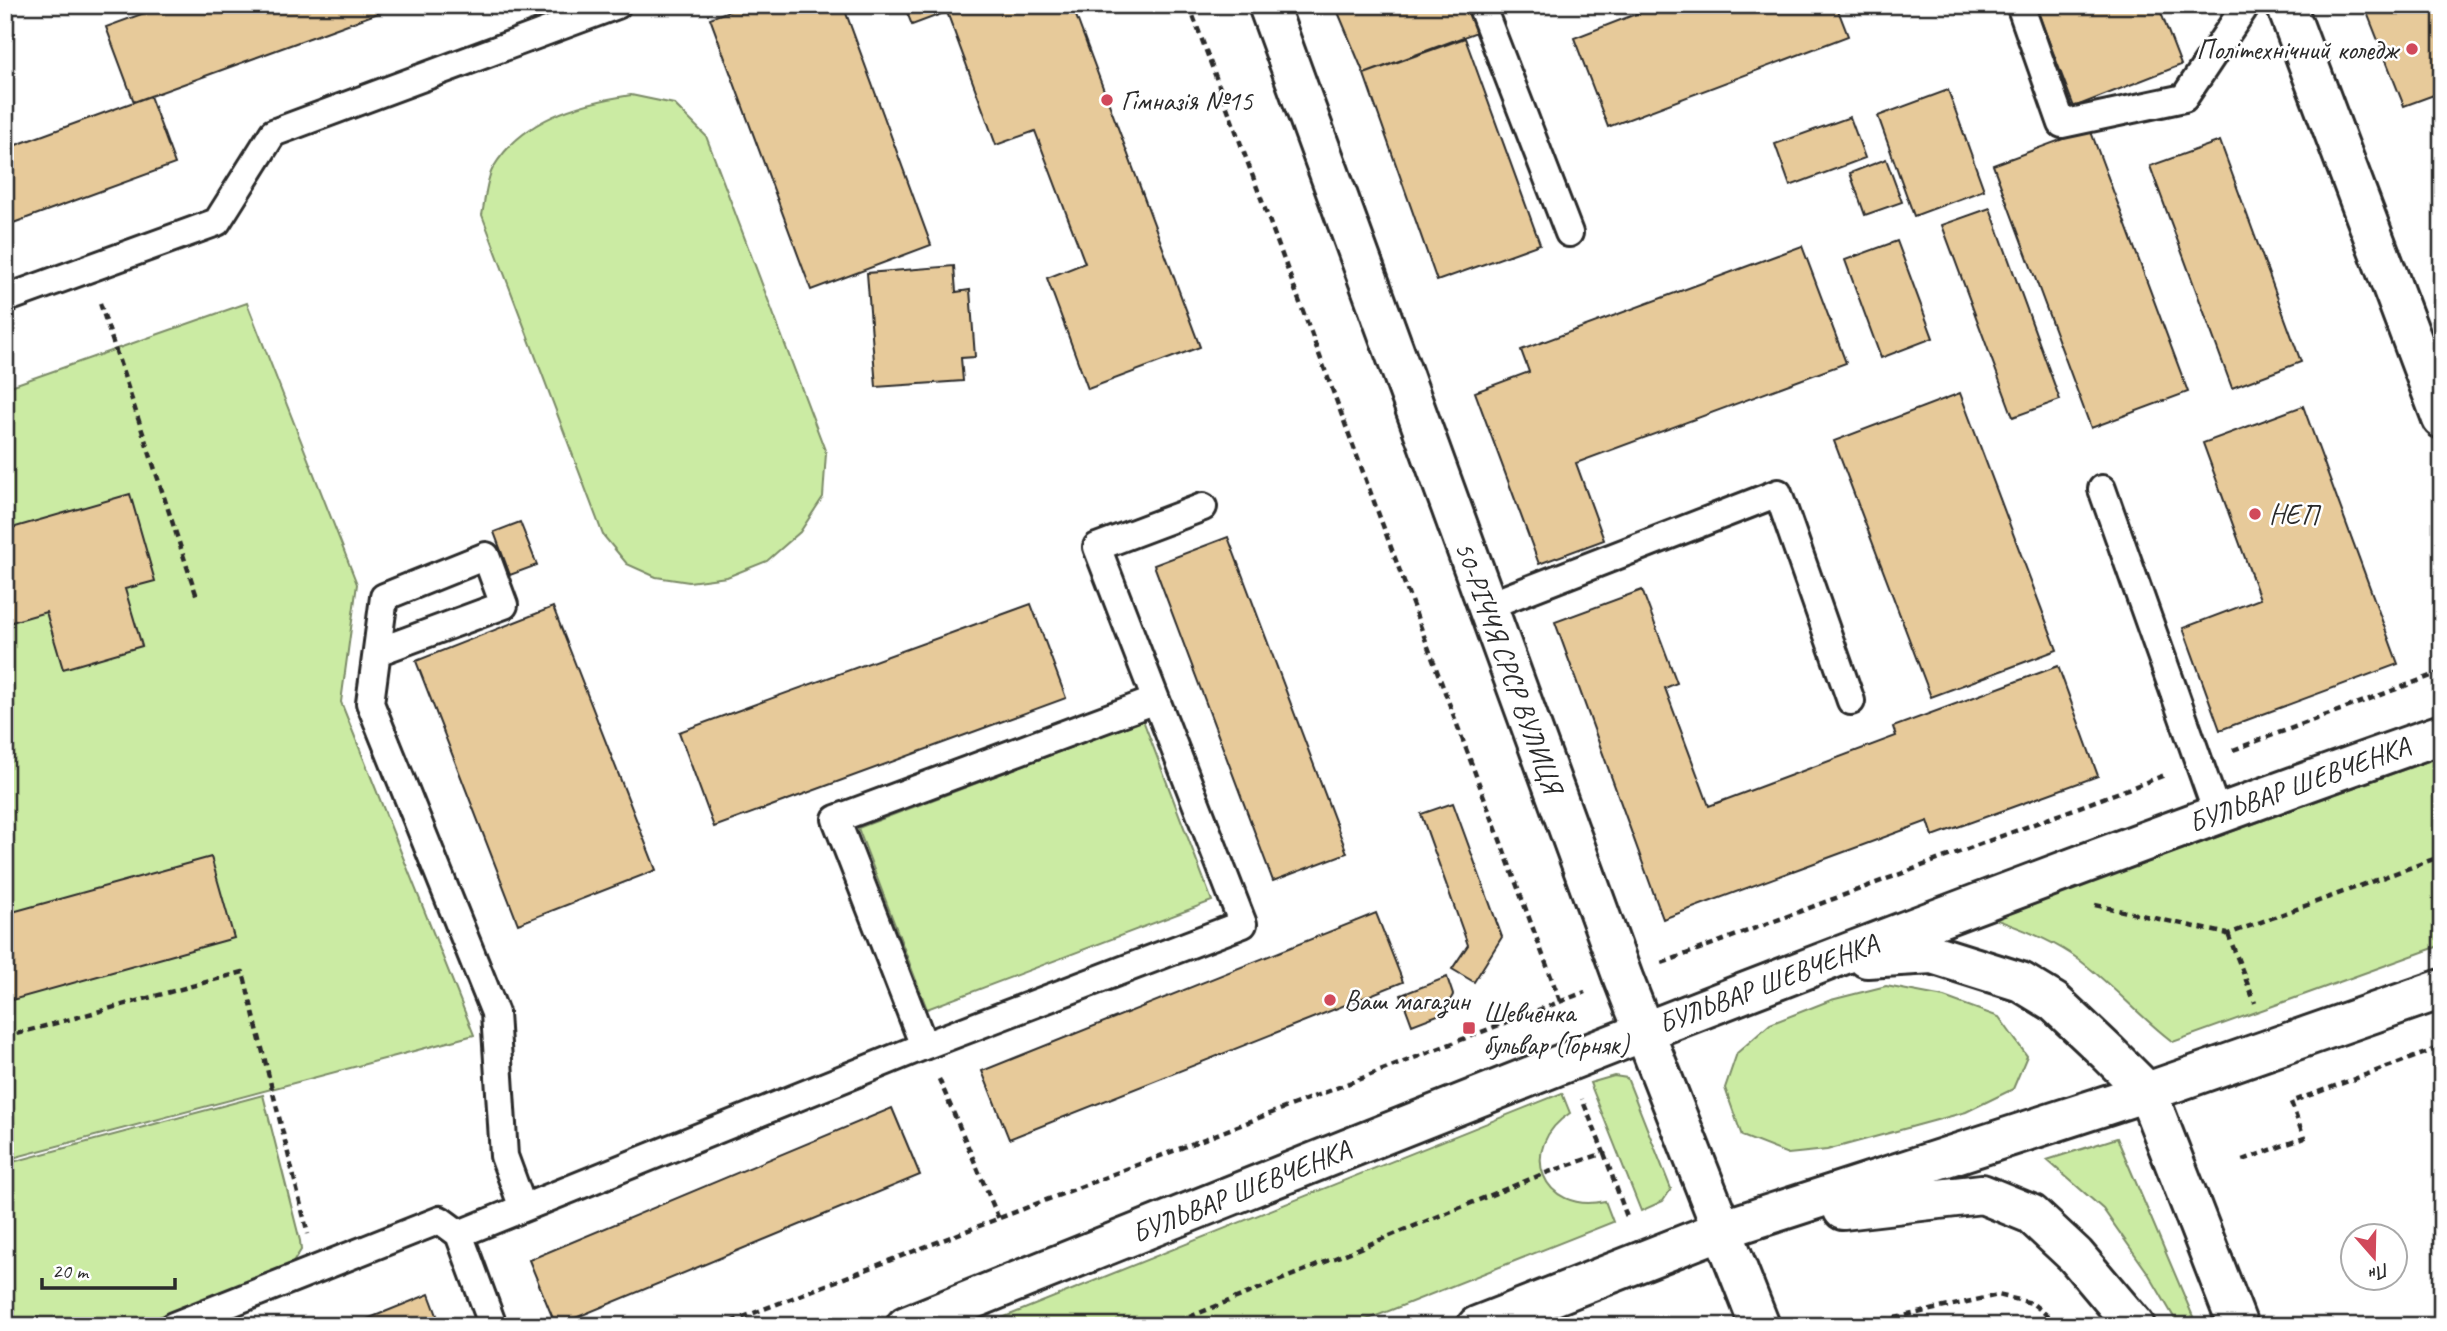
<svg xmlns="http://www.w3.org/2000/svg" width="2447" height="1331" viewBox="0 0 2447 1331" font-family="Caveat,sans-serif">
  <style>
    .green { fill: #cbeba3; stroke: #7b8b67; stroke-width: 2 }
    .building { fill: #e7ca9a; stroke: #2b2b2b; stroke-width: 2 }
    .lines { fill: none; stroke-linecap: round; stroke-linejoin: round }
    .lane-casing { stroke: #2b2b2b; stroke-width: 32 }
    .street-casing { stroke: #2b2b2b; stroke-width: 44 }
    .secondary-casing { stroke: #2b2b2b; stroke-width: 44 }
    .path { stroke: #2b2b2b; stroke-width: 4.5; stroke-dasharray: 7 5; stroke-linecap: butt }
    .lane { stroke: #fff; stroke-width: 26 }
    .street { stroke: #fff; stroke-width: 38 }
    .secondary { stroke: #fff; stroke-width: 38 }
    .poi-dot { fill: #d1495b; stroke: #fff; stroke-width: 2.5 }
    .labels { text-anchor: middle; dominant-baseline: central; stroke-width: 5; stroke-linejoin: round; paint-order: stroke }
    .poi-label { font-size: 28px; fill: #2b2b2b; stroke: #fff; text-anchor: start }
    .street-label { font-size: 28px; fill: #2b2b2b; stroke: #fff }
  </style>
  <rect width="100%" height="100%" fill="#fff"/>
  <filter id="ink" filterUnits="userSpaceOnUse"><feTurbulence type="fractalNoise" baseFrequency=".0143" numOctaves="2"/><feDisplacementMap in="SourceGraphic" scale="14" xChannelSelector="R" yChannelSelector="G"/><feConvolveMatrix kernelMatrix="1 2 1 2 8 2 1 2 1" color-interpolation-filters="sRGB"/></filter>
  <g filter="url(#ink)">
    <!-- green -->
    <path class="green" d="M631,95L674,104L706,136L826,453L823,497L800,532L767,561L727,577L689,582L656,577L627,564L603,535L482,215C485,201 486,180 493,168C522,119 579,103 631,95Z
      M247,303L357,584L341,702L474,1035L5,1160V388Z
      M1143,720L1212,901L927,1009L858,828Z
      M2442,756V945L2173,1042C2137,1015 2108,979 2071,954C2047,938 2019,928 1992,918Z
      M1886,986L1944,997L1999,1017L2027,1056L2013,1089L1966,1112L1827,1150L1788,1154L1742,1136L1725,1088L1737,1053L1770,1024L1831,1000Z
      M1614,1076L1627,1078L1671,1189L1663,1201L1641,1211L1590,1083Z
      M1562,1093L1570,1113C1516,1148 1542,1215 1605,1201L1613,1222L1351,1326H982Z
      M263,1095L300,1241L301,1250L292,1264L136,1326H5V1164Z
      M2117,1138L2197,1326H2179L2148,1273L2103,1209L2047,1160Z"/>
    <!-- building -->
    <path class="building" d="M166,5H400L134,102L106,27Z
      M745,5H843L931,245L811,290L710,18Z
      M904,5H965L912,25Z
      M965,5H1072L1200,347L1088,389L1047,278L1085,263L1035,131L996,145L947,12Z
      M1335,5H1476L1485,29L1364,74Z
      M1659,5H1836L1848,36L1608,127L1574,38Z
      M2035,5H2158L2181,65L2074,107Z
      M2364,5H2442V92L2404,106Z
      M1465,38L1540,244L1437,281L1364,74Z
      M1948,90L1984,190L1914,216L1878,116Z
      M150,96L175,164L5,226V149Z
      M1850,117L1865,158L1790,186L1775,144Z
      M2090,129L2188,392L2091,428L1993,165Z
      M2220,141L2301,362L2232,388L2150,166Z
      M1886,159L1902,202L1865,215L1850,173Z
      M1990,208L2060,400L2013,417L1942,225Z
      M1897,241L1933,338L1881,358L1845,260Z
      M1802,246L1846,363L1576,463L1604,540L1539,564L1475,392L1529,372L1521,350Z
      M954,266L956,292L970,290L975,357L961,358L963,381L876,387L867,273Z
      M1960,393L2057,650L1931,697L1834,441Z
      M2303,406L2398,664L2220,730L2183,628L2260,599L2203,443Z
      M130,494L155,581L125,589L142,646L63,669L46,612L5,624V530Z
      M520,522L537,565L510,575L494,532Z
      M1228,537L1347,853L1273,881L1154,565Z
      M1642,590L1677,683L1665,688L1709,806L1896,736L1893,727L2058,666L2098,776L1933,836L1928,821L1663,919L1555,622Z
      M1031,604L1066,698L714,827L679,732Z
      M553,607L656,870L518,924L416,661Z
      M1453,803L1502,937L1474,982L1452,969L1468,945L1421,814Z
      M211,857L234,938L5,1002V914Z
      M1376,913L1403,982L1009,1139L982,1071Z
      M1447,977L1453,995L1443,1013L1412,1025L1401,995Z
      M892,1108L920,1175L556,1326L529,1260Z
      M429,1294L441,1326H350Z"/>
    <g class="lines">
      <defs>
        <path id="lane" d="M1481,5L1569,233
          M2020,5L2062,124L2184,98L2246,5
          M5,299L217,222L273,133L617,5
          M2102,489L2217,813
          M1487,606L1778,493L1851,701
          M377,652L504,605L486,556L384,597L370,703L495,1013L504,1156L523,1208
          M924,1046L836,819L1156,700L1097,547L1203,507
          M459,1234L924,1046L1243,924L1156,700
          M173,1326L440,1220L459,1234L493,1326"/>
        <path id="street" d="M2286,5L2442,419"/>
        <path id="secondary" d="M1268,5L1623,978L1760,1326
          M1867,958L1932,954L2021,982L2054,1002L2108,1053L2147,1092L2238,1326
          M1843,1210L1982,1194L2031,1214L2075,1255L2135,1326
          M906,1326C1415,1121 1924,916 2442,734
          M1477,1326L1724,1229L2147,1092L2442,989"/>
      </defs>
      <!-- lane casing -->
      <use href="#lane" class="lane-casing"/>
      <!-- street casing -->
      <use href="#street" class="street-casing"/>
      <!-- secondary casing -->
      <use href="#secondary" class="secondary-casing"/>
      <!-- path -->
      <path class="path" d="M1189,5L1560,1001
        M100,303L197,597
        M2233,750L2442,672
        M2095,905L2228,934L2442,856
        M2228,934L2255,1003
        M1662,963L2165,775
        M5,1037L243,972L308,1234
        M939,1079L999,1219
        M1604,1153L1627,1217
        M2243,1160L2304,1138L2291,1102L2442,1047
        M720,1326L1585,992
        M1167,1326L1543,1174L1604,1153L1582,1099
        M1859,1326L1998,1295L2032,1303L2060,1326"/>
      <!-- lane -->
      <use href="#lane" class="lane"/>
      <!-- street -->
      <use href="#street" class="street"/>
      <!-- secondary -->
      <use href="#secondary" class="secondary"/>
    </g>
  </g>
  <!-- markers -->
  <g class="poi-dot">
    <circle cx="2412" cy="49" r="7"/>
    <circle cx="1107" cy="100" r="7"/>
    <circle cx="2255" cy="514" r="7"/>
    <circle cx="1330" cy="1000" r="7"/>
    <rect x="1462" y="1021" width="14" height="14" rx="3.5"/>
  </g>
  <g class="labels">
    <!-- poi labels -->
    <g class="poi-label">
      <text x="2398" y="49" text-anchor="end">Політехнічний коледж</text>
      <text x="1121" y="100">Гімназія №15</text>
      <text x="2269" y="514">НЕП</text>
      <text x="1344" y="1000">Ваш магазин</text>
      <text x="1483" y="1012">Шевченка<tspan x="1483" dy="32">бульвар (Горняк)</tspan></text>
    </g>
    <!-- street labels -->
    <g class="street-label">
      <text transform="translate(1509 667) rotate(70)">50-РІЧЧЯ СРСР ВУЛИЦЯ</text>
      <text transform="translate(2299 784) rotate(-20)">БУЛЬВАР ШЕВЧЕНКА</text>
      <text transform="translate(1768 983) rotate(-21)">БУЛЬВАР ШЕВЧЕНКА</text>
      <text transform="translate(1241 1191) rotate(-22)">БУЛЬВАР ШЕВЧЕНКА</text>
    </g>
  </g>
  <!-- margin -->
  <rect width="2447" height="1331" fill="none" stroke="#fff" stroke-width="28"/>
  <rect x="14" y="14" width="2419" height="1303" fill="none" stroke="#2b2b2b" stroke-width="2.5" filter="url(#ink)"/>
  <!-- north arrow -->
  <g transform="translate(2374 1257) rotate(160)"><circle r="33" fill="#ffffff" stroke="#aaaaaa" stroke-width="2"/>
  <path d="M0-5L12 26L0 18L-12 26Z" fill="#d1495b"/>
  <text y="-10" font-size="19" font-weight="bold" text-anchor="middle" fill="#2b2b2b">Пн</text>
  </g>
  <!-- scale -->
  <path d="M42 1278v10h133v-10" fill="none" stroke="#2b2b2b" stroke-width="3.5"/>
  <text x="52" y="1278" font-size="21" fill="#2b2b2b" stroke="#ffffff" stroke-width="5" paint-order="stroke">20 m</text>
</svg>
